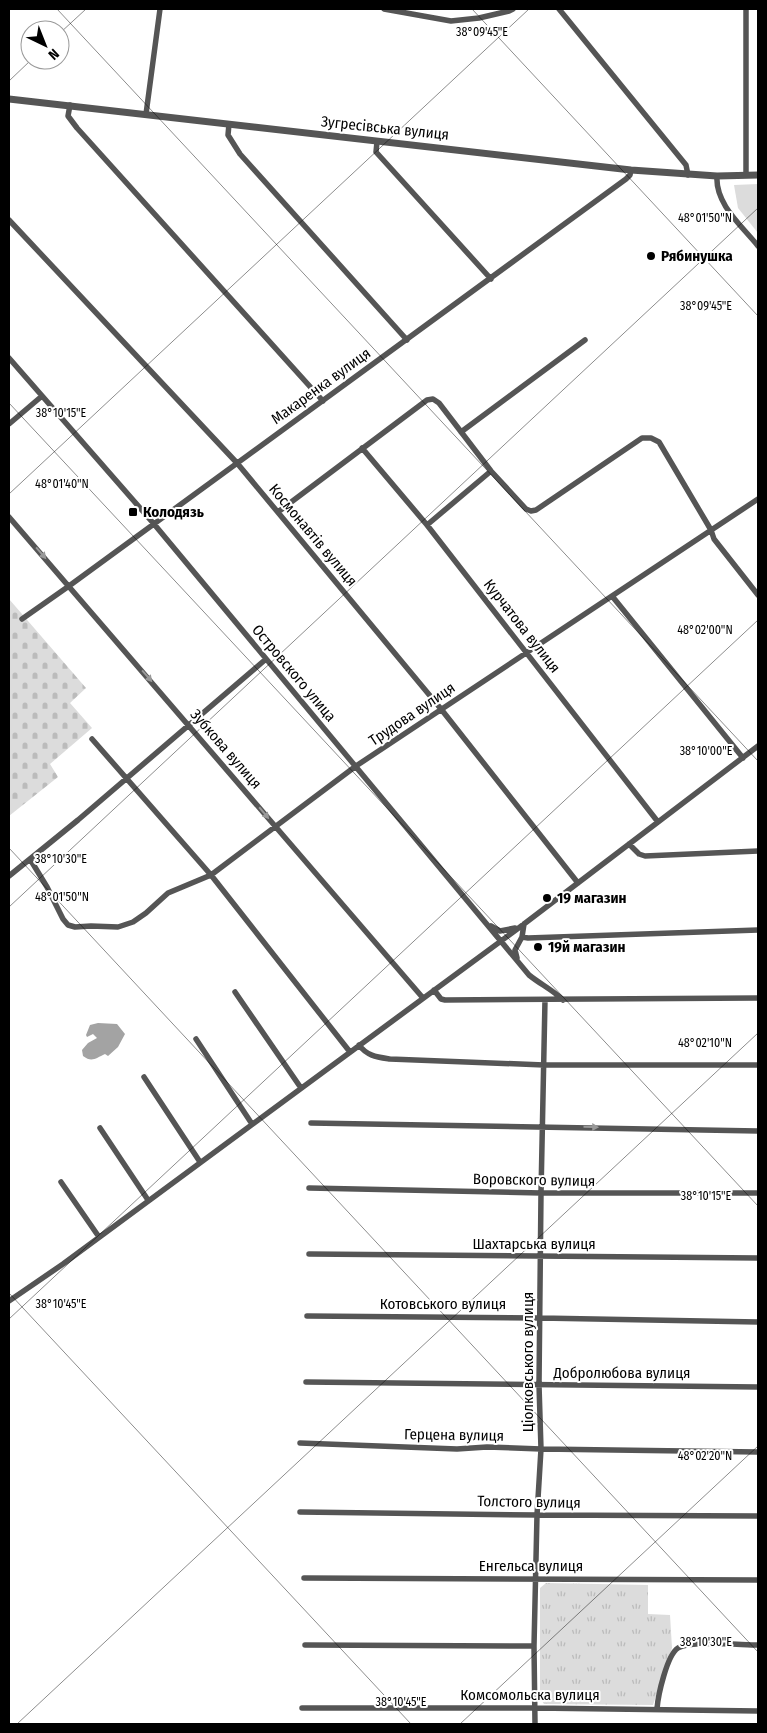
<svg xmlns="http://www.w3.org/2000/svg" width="767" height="1733" viewBox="0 0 767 1733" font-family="'Fira Sans Condensed',sans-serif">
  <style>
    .grass { fill: url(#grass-tufts) }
    .cemetery { fill: url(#cemetery-stones) }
    .park { fill: #dcdcdc }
    .water { fill: #a3a3a3 }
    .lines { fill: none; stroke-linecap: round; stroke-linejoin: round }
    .minor { stroke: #555; stroke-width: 5.5 }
    .tertiary { stroke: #555; stroke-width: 7 }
    .oneway { fill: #999 }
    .ticks { fill: none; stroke: #000; stroke-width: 1; stroke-opacity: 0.45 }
    .poi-dot { fill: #000; stroke: #fff; stroke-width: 2 }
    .labels { text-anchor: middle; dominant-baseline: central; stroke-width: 4; stroke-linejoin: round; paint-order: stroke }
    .street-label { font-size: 15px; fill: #000; stroke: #fff }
    .poi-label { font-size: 15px; font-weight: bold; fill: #000; stroke: #fff; text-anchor: start }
    .ticks-label { font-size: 12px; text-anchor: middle; fill: #000; stroke: #fff; stroke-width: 4; stroke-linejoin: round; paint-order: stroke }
  </style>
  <defs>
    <pattern id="grass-tufts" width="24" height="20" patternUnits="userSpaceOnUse" patternTransform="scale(1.25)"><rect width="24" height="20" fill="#dcdcdc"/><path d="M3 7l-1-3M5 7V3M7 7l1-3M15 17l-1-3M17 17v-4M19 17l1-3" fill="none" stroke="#bbb"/></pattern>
    <pattern id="cemetery-stones" width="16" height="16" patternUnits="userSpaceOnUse" patternTransform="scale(1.25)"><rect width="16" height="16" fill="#dcdcdc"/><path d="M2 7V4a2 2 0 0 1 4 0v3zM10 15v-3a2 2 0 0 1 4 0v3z" fill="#bbb"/></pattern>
  </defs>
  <rect width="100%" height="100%" fill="#fff"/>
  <!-- grass -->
  <path class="grass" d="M546,1583L648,1585V1614L670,1615L672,1648L653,1705L544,1704L540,1698V1588Z"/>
  <!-- cemetery -->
  <path class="cemetery" d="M9,599L86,688L70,703L92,728L50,764L58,777L9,816Z"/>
  <!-- park -->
  <path class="park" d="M758,184V233L738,208L734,185Z"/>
  <!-- water -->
  <path class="water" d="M98,1023L117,1024L125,1034L118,1047L108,1056L105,1054C96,1058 92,1063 83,1056L82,1050L88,1043L97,1038L93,1034L87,1037L86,1035L90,1025Z"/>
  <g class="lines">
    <!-- minor -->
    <path class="minor" d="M384,9L451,21L479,18L509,11L513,9
      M559,9L686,165L688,175
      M746,9V175
      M70,105L68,116L77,128L323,401
      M146,114L160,9
      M229,124L228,135L240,154L407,340
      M377,142L376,152L491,279
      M717,176C715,204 742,226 758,246
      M9,220L237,463L441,709L578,883
      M9,358L154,524L529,975C540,984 553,990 563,1000
      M9,424L42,396
      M461,432L585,340
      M362,448L427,525L658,822
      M278,512L427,400L433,399L439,403L491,471L526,509L531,511L536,510L642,438H651L659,442L711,530L714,539L758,595
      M9,517L423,998
      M427,525L491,471
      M612,596L743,758
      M22,619L69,586L626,179L630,175L631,170
      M92,739L211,875L350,1052
      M629,844L639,854L645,856L758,851
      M30,859L47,887L63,919L68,925L75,927L91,926L118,927L133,922L146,913L168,893L211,875L356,766L758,499
      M9,876L78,820L266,659
      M524,924L522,937L528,938L758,930
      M491,926L500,931L515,928
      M517,958L515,950L522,937
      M434,990L441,999L445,1000L758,998
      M235,992L301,1088
      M196,1039L252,1124
      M359,1045C367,1056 377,1057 390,1059L544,1065H758
      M144,1077L200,1162
      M311,1123L758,1131
      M100,1128L148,1200
      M61,1182L99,1237
      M309,1188L541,1193H758
      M309,1254L758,1258
      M9,1301L63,1264L524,924L758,746
      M307,1316L540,1318L758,1322
      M306,1382L758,1387
      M300,1443L457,1449L487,1447L541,1449L758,1452
      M300,1512L537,1515L758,1516
      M304,1578L758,1580
      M305,1645L534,1646
      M302,1708H535L758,1711
      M657,1709C658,1695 667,1655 678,1648C691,1640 741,1645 758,1645
      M535,1724L534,1646L537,1515L541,1449L539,1385L541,1193L545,1000"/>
    <!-- tertiary -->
    <path class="tertiary" d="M9,99L631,170L717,176L758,175"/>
  </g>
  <!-- one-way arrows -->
  <defs><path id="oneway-solid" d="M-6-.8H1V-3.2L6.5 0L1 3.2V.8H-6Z" transform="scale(1.25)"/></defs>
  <g class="oneway">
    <use href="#oneway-solid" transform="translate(41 553) rotate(49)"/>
    <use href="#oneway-solid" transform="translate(147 676) rotate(49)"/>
    <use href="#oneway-solid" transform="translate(264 813) rotate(50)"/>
    <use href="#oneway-solid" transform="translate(591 1127) rotate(1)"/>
  </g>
  <!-- ticks -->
  <path class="ticks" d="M57,9L758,761M472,9L758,316M60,33L86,9M9,81L31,60M9,403L758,1206M9,494L529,9M9,848L758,1652M9,907L758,208M9,1293L411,1724M9,1319L758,620M17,1724L758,1033M460,1724L758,1446"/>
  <!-- markers -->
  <g class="poi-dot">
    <circle cx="651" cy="256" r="5"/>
    <rect x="128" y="507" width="10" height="10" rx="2.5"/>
    <circle cx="547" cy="898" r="5"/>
    <circle cx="538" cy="947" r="5"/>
  </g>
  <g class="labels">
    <!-- street labels -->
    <g class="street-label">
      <text transform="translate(385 128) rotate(6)">Зугресівська вулиця</text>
      <text transform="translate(321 386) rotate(-36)">Макаренка вулиця</text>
      <text transform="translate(313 535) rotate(50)">Космонавтів вулиця</text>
      <text transform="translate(522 626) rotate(52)">Курчатова вулиця</text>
      <text transform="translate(294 673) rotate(50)">Островского улица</text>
      <text transform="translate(412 714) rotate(-34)">Трудова вулиця</text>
      <text transform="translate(226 749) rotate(49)">Зубкова вулиця</text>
      <text transform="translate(534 1180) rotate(1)">Воровского вулиця</text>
      <text x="534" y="1244">Шахтарська вулиця</text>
      <text x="443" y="1304">Котовського вулиця</text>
      <text transform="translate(528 1362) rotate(-90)">Ціолковського вулиця</text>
      <text x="622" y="1373">Добролюбова вулиця</text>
      <text transform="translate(454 1435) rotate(1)">Герцена вулиця</text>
      <text transform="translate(529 1502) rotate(1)">Толстого вулиця</text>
      <text x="531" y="1566">Енгельса вулиця</text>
      <text x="530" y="1695">Комсомольска вулиця</text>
    </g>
    <!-- poi labels -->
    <g class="poi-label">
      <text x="661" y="256">Рябинушка</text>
      <text x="143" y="512">Колодязь</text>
      <text x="557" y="898">19 магазин</text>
      <text x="548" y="947">19й магазин</text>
    </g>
  </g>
  <g class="ticks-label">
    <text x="482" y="36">38°09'45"E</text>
    <text x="705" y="222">48°01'50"N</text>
    <text x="706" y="310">38°09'45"E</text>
    <text x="61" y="417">38°10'15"E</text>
    <text x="62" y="488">48°01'40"N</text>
    <text x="705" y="634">48°02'00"N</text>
    <text x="706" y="755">38°10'00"E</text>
    <text x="61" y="863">38°10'30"E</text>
    <text x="62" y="901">48°01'50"N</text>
    <text x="705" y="1047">48°02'10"N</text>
    <text x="706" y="1200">38°10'15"E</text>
    <text x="61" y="1308">38°10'45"E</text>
    <text x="705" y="1460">48°02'20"N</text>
    <text x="706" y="1646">38°10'30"E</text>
    <text x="401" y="1706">38°10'45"E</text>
  </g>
  <!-- border -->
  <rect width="767" height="1733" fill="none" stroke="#000000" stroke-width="20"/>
  <!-- north arrow -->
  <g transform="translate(45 45) rotate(137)"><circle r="24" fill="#ffffff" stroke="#999999"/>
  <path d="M0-4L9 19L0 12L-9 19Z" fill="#000000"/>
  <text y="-8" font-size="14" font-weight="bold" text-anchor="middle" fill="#000000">N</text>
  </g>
</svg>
